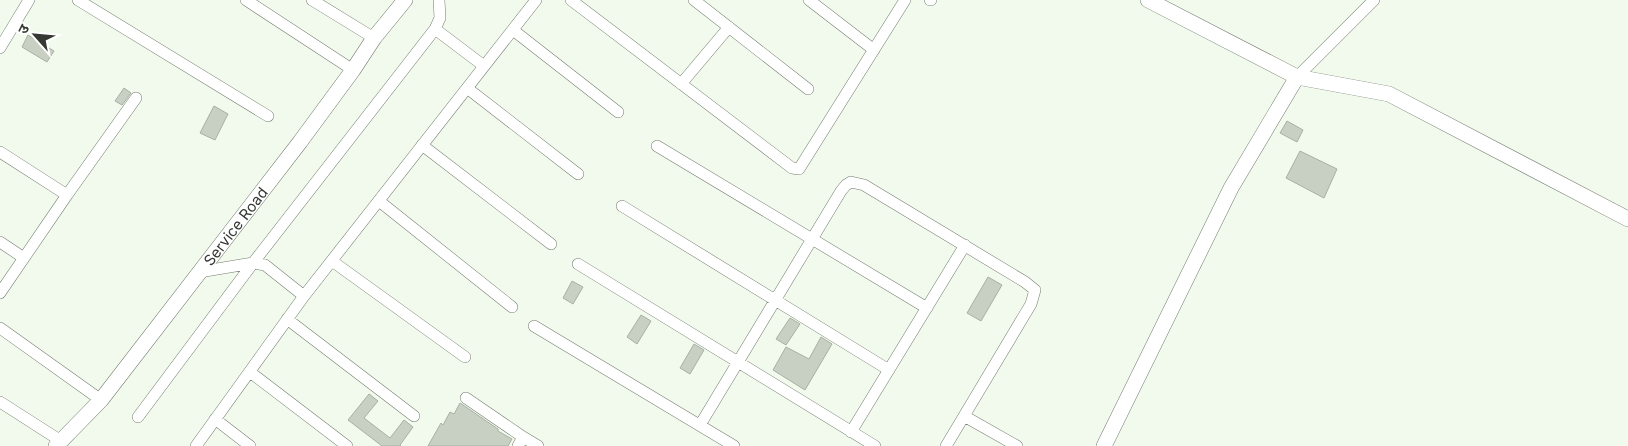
<svg xmlns="http://www.w3.org/2000/svg" width="1628" height="446" viewBox="0 0 1628 446" font-family="Inter,'Noto Sans Devanagari',sans-serif">
  <style>
    .building { fill: #c8d0c4; stroke: #a8b0a4 }
    .lines { fill: none; stroke-linecap: round; stroke-linejoin: round }
    .minor-casing { stroke: #757c70; stroke-width: 12 }
    .tertiary-casing { stroke: #757c70; stroke-width: 16 }
    .minor { stroke: #fff; stroke-width: 11 }
    .tertiary { stroke: #fff; stroke-width: 15 }
    .labels { text-anchor: middle; dominant-baseline: central; stroke-width: 5; stroke-linejoin: round; paint-order: stroke }
    .street-label { font-size: 15px; fill: #353833; stroke: #fff }
  </style>
  <rect width="100%" height="100%" fill="#f1faec"/>
  <!-- building -->
  <path class="building" d="M28,35L54,51L47,62L22,47Z
    M124,88L131,93L122,105L115,101Z
    M214,106L228,114L215,140L200,133Z
    M1287,121L1303,130L1297,142L1280,133Z
    M1300,151L1337,169L1324,198L1286,178Z
    M988,277L1002,285L981,321L967,313Z
    M572,281L583,287L573,304L563,298Z
    M641,315L651,321L637,344L627,337Z
    M790,318L800,324L786,345L776,339Z
    M821,337L832,344L805,390L773,370L786,347L809,359Z
    M694,344L704,350L690,374L680,368Z
    M369,394L378,401L364,418L390,438L404,420L413,427L400,445L401,446H382L348,420Z
    M460,403L498,429V431L512,439L508,446H428L441,423L443,425L450,412L454,414Z"/>
  <g class="lines">
    <defs>
      <path id="minor" d="M78,0L268,116
        M246,0L353,70
        M312,0L374,38
        M571,0L792,168L799,169L905,0
        M694,0L808,89
        M809,0L874,50
        M930,0H931
        M435,29L484,66
        M513,30L618,112
        M0,48L29,0
        M1297,77L1374,0
        M681,84L729,27
        M467,88L578,174
        M422,145L551,244
        M657,146L927,308
        M0,152L67,195L136,98
        M379,201L512,307
        M622,206L889,370
        M0,242L24,258
        M332,261L465,357
        M578,264L875,446
        M199,272L253,263L265,265L304,296
        M0,293L67,195
        M287,319L414,416
        M534,326L734,446
        M0,328L101,400
        M250,372L347,446
        M466,398L523,437
        M0,402L61,441
        M138,417L253,263L435,29L440,18L439,0
        M215,419L250,446
        M700,425L841,191L846,185L851,182L864,185L1025,282L1035,290L1031,304L964,416
        M851,432L965,245
        M196,446L304,296L536,0
        M518,446L523,437L538,446
        M946,446L964,416L1017,446"/>
      <g id="tertiary">
        <path d="M1148,0L1297,77L1389,94L1628,219"/>
        <path id="s1" d="M56,446L101,400L300,142L353,70L374,38L405,0"/>
        <path d="M1104,446L1231,188L1297,77"/>
      </g>
    </defs>
    <!-- minor casing -->
    <use href="#minor" class="minor-casing"/>
    <!-- tertiary casing -->
    <use href="#tertiary" class="tertiary-casing"/>
    <!-- minor -->
    <use href="#minor" class="minor"/>
    <!-- tertiary -->
    <use href="#tertiary" class="tertiary"/>
  </g>
  <g class="labels">
    <!-- street labels -->
    <g class="street-label">
      <text stroke="none"><textPath href="#s1" startOffset="284">Service Road</textPath></text>
    </g>
  </g>
  <!-- north arrow -->
  <g transform="translate(35 35) rotate(297)" stroke="#ffffff" stroke-width="4" paint-order="stroke">
  <path d="M0-4L9 19L0 12L-9 19Z" fill="#353833"/>
  <text y="-8" font-size="14" font-weight="bold" text-anchor="middle" fill="#353833">उ</text>
  </g>
</svg>
